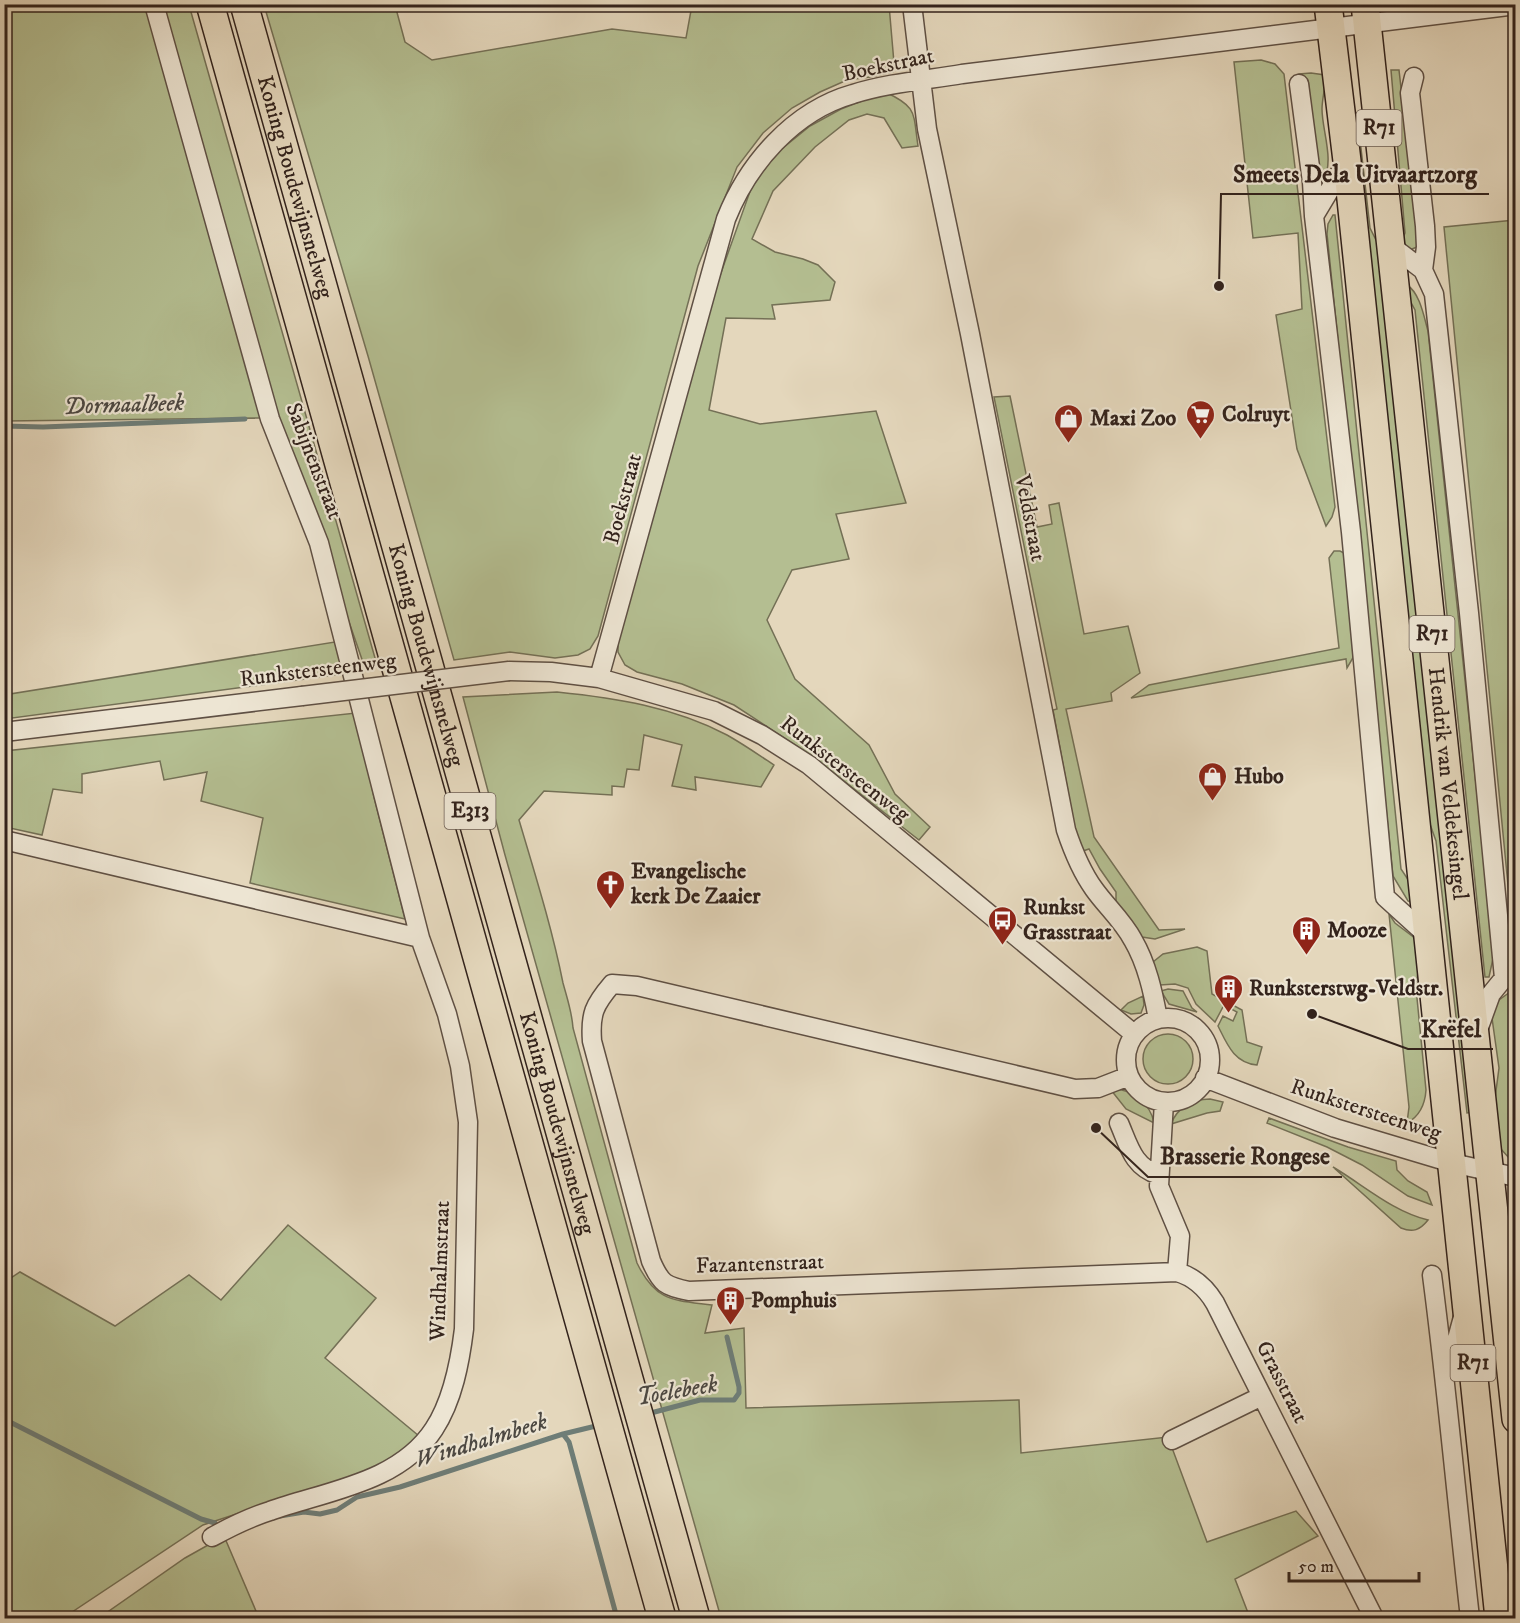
<svg xmlns="http://www.w3.org/2000/svg" width="1520" height="1623" viewBox="0 0 1520 1623" font-family="'IM FELL DW Pica',serif">
  <style>
    .green { fill: #b4be91; stroke: #747056; stroke-width: 1.5 }
    .lines { fill: none; stroke-linecap: round; stroke-linejoin: round }
    .stream { stroke: #6e7d77; stroke-width: 5 }
    .minor-casing { stroke: #5f5044; stroke-width: 21 }
    .highway-casing { stroke: #33231c; stroke-width: 30 }
    .minor { stroke: #ede5d3; stroke-width: 18 }
    .highway { stroke: #e4d7bc; stroke-width: 27 }
    .minor-bridge-casing { stroke: #5f5044; stroke-width: 21; stroke-linecap: butt }
    .minor-bridge { stroke: #ede5d3; stroke-width: 18 }
    .labels { text-anchor: middle; dominant-baseline: central; stroke-width: 4.5; stroke-linejoin: round; paint-order: stroke }
    .shield { fill: #ede5d3; stroke: #6b5d53; stroke-width: 1.5 }
    .shield-label { font-size: 21px; font-weight: bold; fill: #33231c }
    .street-label { font-size: 22px; fill: #33231c; stroke: #ede5d3 }
    .poi-label { font-size: 22px; font-weight: bold; fill: #33231c; stroke: #ede5d3; text-anchor: start }
    .water-label { font-size: 24px; font-style: italic; fill: #4c4842; stroke: #ede5d3 }
    .leader { fill: none; stroke: #33231c; stroke-width: 2 }
    .callout-dot { fill: #33231c; stroke: #ede5d3; stroke-width: 2 }
    .callout-label { font-size: 24px; text-anchor: middle; font-weight: bold; fill: #33231c; stroke: #ede5d3; stroke-width: 4.5; stroke-linejoin: round; paint-order: stroke }
  </style>
  <rect width="100%" height="100%" fill="#e4d7bc"/>
  <filter id="stains"><feTurbulence type="fractalNoise" baseFrequency=".00333" numOctaves="4"/><feColorMatrix values="0 0 0 0 .2 0 0 0 0 .09 0 0 0 0 .02 0 0 0 .5 -.17"/></filter>
  <radialGradient id="worn" r=".72"><stop offset=".6" stop-color="#630" stop-opacity="0"/><stop offset="1" stop-color="#630" stop-opacity=".3"/></radialGradient>
  <!-- green -->
  <path class="green" d="M4,5H145L263,418L5,421Z
    M160,5H189L377,665L365,668L279,420Z
    M264,5H395L405,42L432,60L612,29L686,38L692,5H889L894,63L893,72L870,77L847,80L820,92L792,108L763,133L737,167L698,266L598,636L590,649L578,655L555,658L510,652L454,660L368,356Z
    M1261,60L1275,64L1284,74L1335,507L1332,517L1326,526L1297,449L1276,315L1302,309L1298,233L1253,238L1234,62Z
    M1391,70H1399L1417,232V247L1407,251L1402,241L1405,233Z
    M1311,73L1325,75C1326,87 1322,98 1322,109C1322,131 1335,161 1323,181H1320L1308,81L1297,80L1299,74Z
    M885,92C918,107 913,113 918,146L902,148L884,118L867,114L849,120L815,147L773,191L752,239L775,252L803,259L818,265L835,282L830,300L772,305L775,319L726,318L709,410L760,424L876,411L906,503L836,514L849,559L792,570L767,620L795,679L869,745L895,794L930,827L919,840L812,756L734,705L682,684L637,672L625,665L618,652V631L717,284L753,183L773,156L810,126L841,109Z
    M1352,113H1357L1370,228L1380,248L1474,1112L1467,1113L1436,841L1426,813Z
    M1333,215H1335L1401,869L1411,884L1413,903L1408,901L1393,876L1327,234L1328,224Z
    M1515,220H1516L1515,957L1444,227Z
    M1407,285C1420,293 1424,317 1428,331L1494,954L1489,977H1485L1415,310L1407,295Z
    M1010,396L1037,527L1052,524L1049,505L1059,503L1084,634L1128,626L1140,673L1111,693L1112,701L1066,709L1094,837L1159,930L1185,929L1155,939L1142,937L1116,905V892L1100,869L1089,849L1083,851L1075,830L1053,710L1057,709L994,397Z
    M1334,551H1340L1346,554L1354,656L1347,668L1346,659L1131,698L1149,685L1339,648L1329,558Z
    M341,641L350,673L5,719L4,695Z
    M557,692C616,698 674,707 727,735C743,744 759,755 774,765L761,787L695,777L696,790L672,786L682,745L644,735L639,770L627,769L624,787L612,786V795L544,791L519,820C535,874 552,928 563,983C567,998 572,1012 573,1028L637,1263C656,1302 673,1300 712,1305L705,1333L744,1328L746,1408L1019,1400L1021,1453L1168,1437L1207,1542L1296,1511L1318,1536L1235,1579L1250,1618H1074L1071,1614L1058,1618H721L505,855L463,697Z
    M356,713L374,797L405,919L250,883L263,818L201,801L207,772L164,780L160,761L82,774V793L53,789L42,835L5,827V751Z
    M1389,914L1395,923L1416,939L1420,955L1416,988L1426,1090C1425,1105 1420,1116 1407,1123L1409,1107Z
    M1197,947L1207,951L1212,994L1242,1010L1247,1042L1262,1047L1257,1065C1234,1063 1227,1044 1218,1026L1223,1016L1233,1021L1237,1012L1224,1005L1215,1022L1196,1004L1188,988L1175,984L1160,985L1153,962L1163,954Z
    M1168,989L1183,991L1192,1008L1197,1012L1169,1004L1161,991Z
    M1510,992L1516,1040L1515,1161L1509,1158L1500,1148L1494,1106L1499,1068L1492,1018L1494,1009L1499,1000Z
    M1143,996L1144,1005L1141,1013L1131,1014L1121,1010L1128,1003Z
    M1143 1059a25 25 0 1 1 50 0a25 25 0 1 1-50 0Z
    M1111,1090C1130,1087 1151,1104 1154,1123L1126,1109Z
    M1210,1099L1223,1102L1220,1111L1207,1113L1171,1124C1177,1108 1192,1099 1210,1099Z
    M1269,1118L1348,1147L1396,1161L1397,1170L1408,1181L1427,1192L1432,1205L1408,1196L1362,1165L1327,1147L1267,1123Z
    M1333,1167C1365,1186 1392,1211 1428,1220C1420,1230 1413,1233 1401,1228Z
    M288,1225L376,1298L325,1358L419,1436L389,1463L342,1483L297,1494L203,1525L63,1618H5V1282L20,1272L115,1326L189,1275L221,1300Z
    M224,1536L259,1618H99L185,1558Z"/>
  <g class="lines">
    <!-- stream -->
    <path class="stream" d="M4,426L43,427L245,419
      M647,1414L700,1400H734L739,1393V1387L727,1337
      M4,1419L201,1519L215,1523
      M563,1434L600,1425
      M280,1516L304,1512L320,1514L337,1510L357,1497L400,1487L563,1434L569,1442L617,1618"/>
    <defs>
      <path id="minor" d="M154,4L270,419L319,543L420,938L447,1014L460,1066L468,1122L464,1329C460,1362 453,1400 434,1429C399,1483 326,1491 270,1511C251,1517 230,1527 212,1537
        M912,4L927,129L970,334L1066,830C1073,851 1081,871 1094,889C1106,906 1123,921 1133,940C1147,964 1153,992 1158,1019
        M1414,77L1410,93L1425,226L1426,247L1423,270
        M1299,84L1312,182L1314,216L1351,532L1385,897L1428,936
        M1314,216L1347,161
        M1390,245L1423,270L1434,294L1469,613L1504,978L1491,994L1478,1030
        M509,671L551,672L599,678L714,711L762,735L809,765L1134,1034
        M599,678L726,219C748,164 793,111 853,94C888,83 926,80 962,74L1516,5
        M4,732L302,696
        M4,840L420,938
        M1126 1060a42 42 0 1 1 84 0a42 42 0 1 1-84 0Z
        M1129,1076L1098,1088L1075,1089L637,986L612,984C594,1005 590,1014 592,1041L651,1261C661,1284 665,1286 689,1291L1177,1272C1195,1277 1206,1288 1215,1303L1374,1618
        M1205,1078L1335,1128L1452,1163L1516,1177
        M1164,1102L1159,1186L1180,1236L1177,1272
        M1119,1123C1129,1146 1133,1167 1159,1175
        M1432,1275C1447,1389 1457,1504 1470,1618
        M1448,1372L1463,1317
        M1172,1440L1262,1396"/>
      <g id="highway">
        <path d="M210,4L662,1618"/>
        <path id="s1" d="M244,4L696,1618"/>
        <path d="M1328,4L1347,161L1499,1618"/>
        <path id="s2" d="M1365,4L1516,1419"/>
      </g>
    </defs>
    <!-- minor casing -->
    <use href="#minor" class="minor-casing"/>
    <!-- highway casing -->
    <use href="#highway" class="highway-casing"/>
    <!-- minor -->
    <use href="#minor" class="minor"/>
    <!-- highway -->
    <use href="#highway" class="highway"/>
    <defs>
      <path id="minor-bridge" d="M302,696L509,671"/>
    </defs>
    <!-- minor-bridge casing -->
    <use href="#minor-bridge" class="minor-bridge-casing"/>
    <!-- minor-bridge -->
    <use href="#minor-bridge" class="minor-bridge"/>
  </g>
  <!-- icons -->
  <defs>
    <symbol id="supermarket-pin" viewBox="-11 -11 22 30"><path d="M0 17L-7.5 6A9.5 9.5 0 1 1 7.5 6Z" fill="#8f2418" stroke="#ede5d3"/><path d="M-6-5.5h2.5l.6 2H6L4.5 2H-2.5L-4.4-4H-6ZM-1.5 3.2a1.3 1.3 0 1 0 .1 0ZM3 3.2a1.3 1.3 0 1 0 .1 0Z" fill="#fff"/></symbol>
    <symbol id="shop-pin" viewBox="-11 -11 22 30"><path d="M0 17L-7.5 6A9.5 9.5 0 1 1 7.5 6Z" fill="#8f2418" stroke="#ede5d3"/><path d="M-5-2.5h2.3a2.7 3.5 0 0 1 5.4 0H5L5.5 6h-11ZM-1.5-2.5h3a1.5 2.3 0 0 0-3 0Z" fill="#fff"/></symbol>
    <symbol id="church-pin" viewBox="-11 -11 22 30"><path d="M0 17L-7.5 6A9.5 9.5 0 1 1 7.5 6Z" fill="#8f2418" stroke="#ede5d3"/><path d="M-1.2-6h2.4v3.5h3.3v2.4h-3.3V6h-2.4V-.1h-3.3v-2.4h3.3Z" fill="#fff"/></symbol>
    <symbol id="bus-pin" viewBox="-11 -11 22 30"><path d="M0 17L-7.5 6A9.5 9.5 0 1 1 7.5 6Z" fill="#8f2418" stroke="#ede5d3"/><path d="M-5-6H5V4H4V6H2V4H-2V6H-4V4H-5ZM-3.5-4V0h7V-4ZM-3.5 1.2v1.5H-2V1.2ZM2 1.2v1.5H3.5V1.2Z" fill="#fff"/></symbol>
    <symbol id="building-pin" viewBox="-11 -11 22 30"><path d="M0 17L-7.5 6A9.5 9.5 0 1 1 7.5 6Z" fill="#8f2418" stroke="#ede5d3"/><path d="M-4-6H4V6H1V3H-1V6H-4ZM-2.5-4.3h1.7v1.8h-1.7ZM.8-4.3h1.7v1.8H.8ZM-2.5-1h1.7V.8h-1.7ZM.8-1h1.7V.8H.8Z" fill="#fff"/></symbol>
  </defs>
  <g fill-rule="evenodd">
    <use href="#supermarket-pin" x="1184" y="398" width="33" height="45"/>
    <use href="#shop-pin" x="1052" y="402" width="33" height="45"/>
    <use href="#shop-pin" x="1196" y="760" width="33" height="45"/>
    <use href="#church-pin" x="594" y="868" width="33" height="45"/>
    <use href="#bus-pin" x="986" y="904" width="33" height="45"/>
    <use href="#building-pin" x="1290" y="914" width="33" height="45"/>
    <use href="#building-pin" x="1212" y="972" width="33" height="45"/>
    <use href="#building-pin" x="714" y="1284" width="33" height="45"/>
  </g>
  <g class="labels">
    <!-- shield labels -->
    <g class="shield">
      <rect x="1356.5" y="110" width="45" height="36" rx="4.5"/>
      <rect x="1409.5" y="616" width="45" height="36" rx="4.5"/>
      <rect x="444.5" y="793" width="51" height="36" rx="4.5"/>
      <rect x="1450.5" y="1345" width="45" height="36" rx="4.5"/>
    </g>
    <g class="shield-label">
      <text x="1379" y="128">R71</text>
      <text x="1432" y="634">R71</text>
      <text x="470" y="811">E313</text>
      <text x="1473" y="1363">R71</text>
    </g>
    <!-- street labels -->
    <g class="street-label">
      <text transform="translate(888 65) rotate(-12)">Boekstraat</text>
      <text stroke="none"><textPath href="#s1" startOffset="190">Koning Boudewijnsnelweg</textPath></text>
      <text transform="translate(314 461) rotate(69)">Sabijnenstraat</text>
      <text transform="translate(623 499) rotate(-75)">Boekstraat</text>
      <text transform="translate(1030 518) rotate(79)">Veldstraat</text>
      <text stroke="none"><textPath href="#s1" startOffset="676">Koning Boudewijnsnelweg</textPath></text>
      <text transform="translate(318 670) rotate(-7)">Runkstersteenweg</text>
      <text transform="translate(845 769) rotate(38)">Runkstersteenweg</text>
      <text stroke="none"><textPath href="#s2" startOffset="784">Hendrik van Veldekesingel</textPath></text>
      <text transform="translate(1366 1110) rotate(18)">Runkstersteenweg</text>
      <text stroke="none"><textPath href="#s1" startOffset="1162">Koning Boudewijnsnelweg</textPath></text>
      <text transform="translate(760 1264) rotate(-2)">Fazantenstraat</text>
      <text transform="translate(440 1271) rotate(-88)">Windhalmstraat</text>
      <text transform="translate(1282 1382) rotate(63)">Grasstraat</text>
    </g>
    <!-- poi labels -->
    <g class="poi-label">
      <text x="1222" y="414">Colruyt</text>
      <text x="1090" y="418">Maxi Zoo</text>
      <text x="1234" y="776">Hubo</text>
      <text x="631" y="871">Evangelische<tspan x="631" dy="25">kerk De Zaaier</tspan></text>
      <text x="1023" y="907">Runkst<tspan x="1023" dy="25">Grasstraat</tspan></text>
      <text x="1327" y="930">Mooze</text>
      <text x="1249" y="988">Runksterstwg-Veldstr.</text>
      <text x="751" y="1300">Pomphuis</text>
    </g>
    <!-- water labels -->
    <g class="water-label">
      <text transform="translate(124 405) rotate(-2)">Dormaalbeek</text>
      <text transform="translate(677 1391) rotate(-10)">Toelebeek</text>
      <text transform="translate(481 1441) rotate(-17)">Windhalmbeek</text>
    </g>
  </g>
  <!-- callouts -->
  <path class="leader" d="M1219 286L1221 194H1489M1312 1014L1408 1049H1493M1096 1128L1148 1177H1342"/>
  <g class="callout-dot">
    <circle cx="1219" cy="286" r="6"/>
    <circle cx="1312" cy="1014" r="6"/>
    <circle cx="1096" cy="1128" r="6"/>
  </g>
  <g class="callout-label">
    <text x="1355" y="182">Smeets Dela Uitvaartzorg</text>
    <text x="1451" y="1037">Krëfel</text>
    <text x="1245" y="1164">Brasserie Rongese</text>
  </g>
  <!-- margin -->
  <rect width="1520" height="1623" fill="none" stroke="#e4d7bc" stroke-width="24"/>
  <rect x="6" y="6" width="1508" height="1611" fill="none" stroke="#33231c" stroke-width="3"/>
  <rect x="12" y="12" width="1496" height="1599" fill="none" stroke="#33231c" stroke-width="1.5"/>
  <!-- scale -->
  <path d="M1289 1572v9h130v-9" fill="none" stroke="#33231c" stroke-width="3"/>
  <text x="1298" y="1572" font-size="18" fill="#33231c" stroke="#ede5d3" stroke-width="4.5" paint-order="stroke">50 m</text>
  <rect width="100%" height="100%" filter="url(#stains)"/>
  <rect width="100%" height="100%" fill="url(#worn)"/>
</svg>
